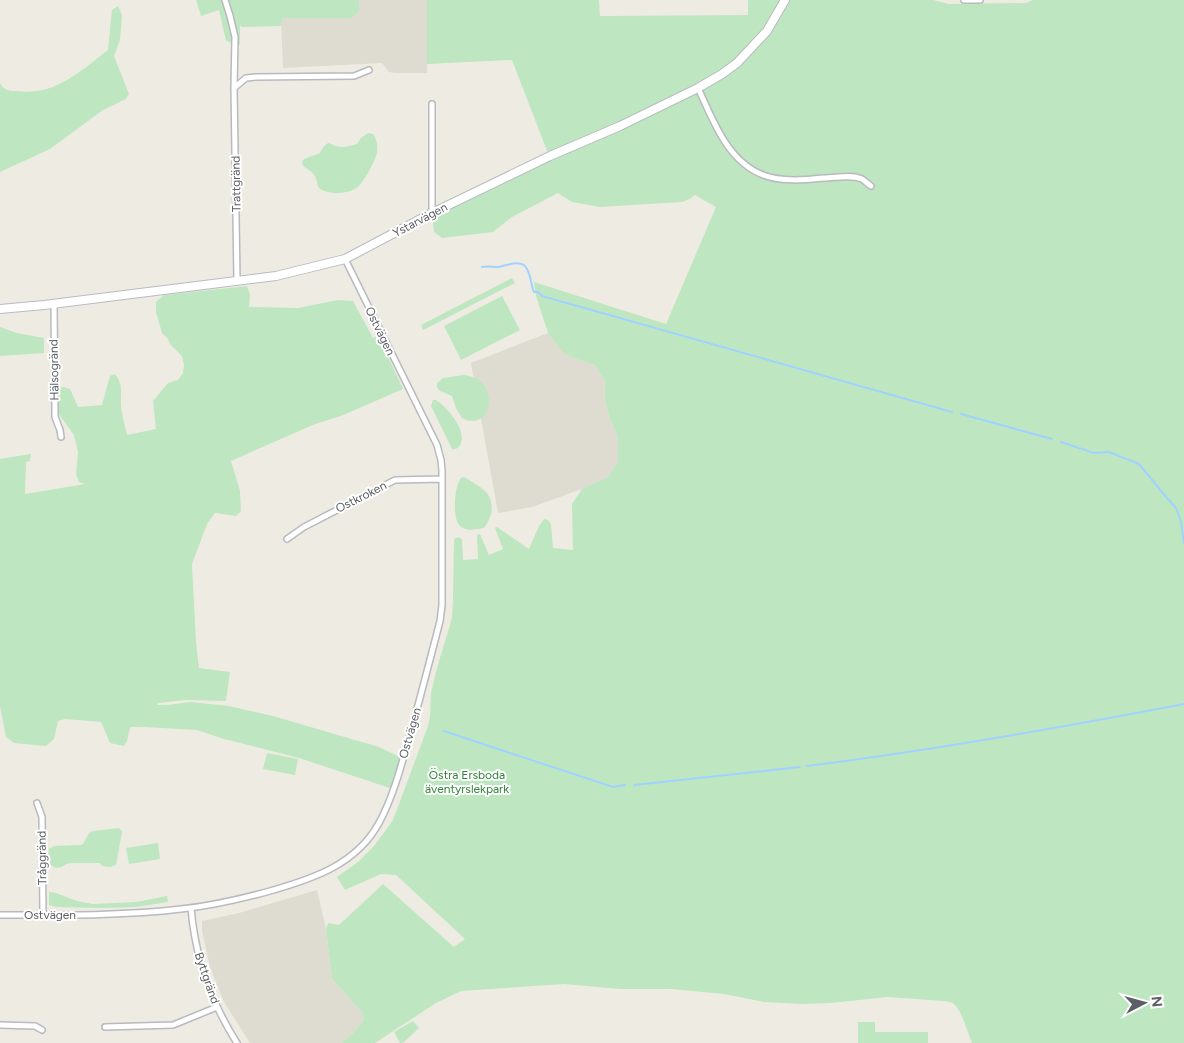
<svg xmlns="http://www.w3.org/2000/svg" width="1184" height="1043" viewBox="0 0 1184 1043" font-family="Figtree,sans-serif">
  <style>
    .education { fill: #dedbd0 }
    .green { fill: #bee6c0 }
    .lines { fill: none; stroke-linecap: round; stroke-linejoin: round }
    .stream { stroke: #a1d2ff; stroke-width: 2 }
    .street-casing { stroke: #b8babf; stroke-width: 8 }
    .secondary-casing { stroke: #b8bbc1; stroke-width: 10 }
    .street { stroke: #fff; stroke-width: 5 }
    .secondary { stroke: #fff; stroke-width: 8 }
    .labels { text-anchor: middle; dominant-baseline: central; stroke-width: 4; stroke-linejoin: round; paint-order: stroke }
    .street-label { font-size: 12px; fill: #5b5e63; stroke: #fff }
    .park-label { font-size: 12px; fill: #32833a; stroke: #fff }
  </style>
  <rect width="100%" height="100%" fill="#eeece2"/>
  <!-- education -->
  <path class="education" d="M359,0H427V73H395L389,72L382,63L283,68L281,18H352L359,11Z
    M548,333L565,353L579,360L595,365L605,381V400L610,419L618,437V461L608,477L582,489L532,507L498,513L471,363Z
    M317,890L326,929L332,979L362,1012L364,1020L354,1032L342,1043H250L224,1002L210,967L202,931V921L239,913Z"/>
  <!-- green -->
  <path class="green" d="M196,0H359V11L352,18H282L281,26L241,27L240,24V45L226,41L219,10L201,16Z
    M427,0H599L600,16L748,15V0H933L949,4L1026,3L1033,0H1184V1043H972C968,1033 962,1012 955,1005C952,1002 947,1001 943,1001L888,997L831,1003L803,1004L764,1002L724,994L671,989H620L564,984L461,991L436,1003L375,1043H342L354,1032L364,1020L362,1012L332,979L326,929L328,923L339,925L383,884L454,947L465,939L396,875L381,874L345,890L337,877L358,862L374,846L393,820L428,726L430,716L431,693L437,668L452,618L453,600L454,539L458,537L462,539L463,560L478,559L477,535L480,534L489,555L503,549L495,528L497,527L529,549L539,526L544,519L548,520L551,524L553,548L573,550L572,504L582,489L608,477L618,461V437L610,419L605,400V381L595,365L579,360L564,353L548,333L536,296L534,282L666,324L716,207L695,195L690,199L682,202L600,207L572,202L558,193L512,217L493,232L442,238L434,232L432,213L549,156L512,60L427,64Z
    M118,6L122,15L120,40L114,56L129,94L126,99L103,110L50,149L0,172V83C3,90 9,91 16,91C24,92 34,92 43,90C68,84 88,65 108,50L112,10Z
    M368,133L373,134C377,140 378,146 377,153C375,161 363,185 355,189C348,193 336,194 328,192C315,189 319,185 315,176C312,171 307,169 303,166L302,162L304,159L320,153C322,149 324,144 329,143C339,149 346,147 357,144L361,138Z
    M512,278L515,283L423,330L421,325Z
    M247,286L250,295L249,307L298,308L338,300L353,301L373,338L378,335L403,389L341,416L315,424L231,461L240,491L241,511L236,516L215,513L207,524L192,564L196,642L199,668L230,672L226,701L185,700L158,703L157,705H168L190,702L229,706L273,716L379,747L404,759L393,789L299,758L224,739L197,730L144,727H130L127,741L124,746L110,743L101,722L65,719L58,721L54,739L46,746L14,743L6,737L0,706V459L31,454L30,461L26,462L25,494L85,484L79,482L76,474L78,452L74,435L55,409V388L63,387L70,389L78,407L102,405L110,376L115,374C124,386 120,392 121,406C122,416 125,426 127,435L156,429L153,401L168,383L178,380L183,373L184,365L182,356L170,344L168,339L162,333L156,312V302L164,295Z
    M502,296L520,330L461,360L444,326Z
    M0,327L17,333L44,338V353L0,356Z
    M464,375C471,376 477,378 482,383C497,398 486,431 462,418L456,408L452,396L440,391L437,387V383L443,378Z
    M433,400H436C447,407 466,429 461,443C459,448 457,449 452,449L431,406Z
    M462,477L466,478C472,482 480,486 485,491C496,502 492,518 484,528C477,529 466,532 460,526C452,519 454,484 462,477Z
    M267,753L298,759L295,775L263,769Z
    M119,828L121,830L122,832L116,865L110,867L102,866L100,863H71L66,864L62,867L56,868L50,865L48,856L49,849L54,846L80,845L83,844L89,833L93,831Z
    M158,843L160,859L129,864L126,848Z
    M49,892L56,893L77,901L93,904L136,902L167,896L168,902L136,907L101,908L57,907L49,905Z
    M413,1021L419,1028L403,1043H400L394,1032Z
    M858,1022H875V1032H928V1043H858Z"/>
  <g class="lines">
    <!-- stream -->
    <path class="stream" d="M482,267C487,266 492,267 498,267C506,266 522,258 527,269C531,276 531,285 534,292H538L542,296L952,412
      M961,414L1052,439
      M1061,442L1094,453L1109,452L1139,464L1167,498L1176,508L1181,522L1184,543
      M444,731L613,787L625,785
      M807,766C933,750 1059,728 1184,704
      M634,785L800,767"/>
    <defs>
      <path id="street" d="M225,0L230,16L235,37L234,88L237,280
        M964,0H980
        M234,88L246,78L256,77L354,76L369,70
        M698,88C713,120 727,161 763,175C782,182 804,180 824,178C836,178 851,174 862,179C865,181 868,184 871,186
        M432,213V104
        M54,303L55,417L60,430L61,437
        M287,539L304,527L395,480L442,479
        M37,803L42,817L43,915
        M191,908C195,956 211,1002 237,1043
        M0,915C60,915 121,916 181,909C211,906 241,899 270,891C312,879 356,865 379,823C393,797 401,767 409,738C420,699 430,660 440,621L442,605V471L441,460L437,445L345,259
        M0,1025L35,1026L42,1030
        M105,1027L173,1025L217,1007"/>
      <path id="secondary" d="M0,309L44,305L276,276L345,259L432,213L550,156L620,126L698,88L722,74L737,63L767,31L785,0"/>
    </defs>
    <!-- street casing -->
    <use href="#street" class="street-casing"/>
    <!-- secondary casing -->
    <use href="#secondary" class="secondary-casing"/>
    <!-- street -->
    <use href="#street" class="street"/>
    <!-- secondary -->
    <use href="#secondary" class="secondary"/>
  </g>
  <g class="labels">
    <!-- street labels -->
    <g class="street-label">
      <text transform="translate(236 184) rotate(-91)">Trattgränd</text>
      <text transform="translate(420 220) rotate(-28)">Ystarvägen</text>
      <text transform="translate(380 331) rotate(64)">Ostvägen</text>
      <text transform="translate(54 370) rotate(-91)">Hälsogränd</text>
      <text transform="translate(361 497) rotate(-27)">Ostkroken</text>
      <text transform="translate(410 733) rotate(-74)">Ostvägen</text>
      <text transform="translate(42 858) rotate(-91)">Tråggränd</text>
      <text x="50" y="915">Ostvägen</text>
      <text transform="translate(207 978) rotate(71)">Byttgränd</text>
    </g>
    <!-- park labels -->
    <g class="park-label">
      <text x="467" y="775">Östra Ersboda<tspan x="467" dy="14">äventyrslekpark</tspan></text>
    </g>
  </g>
  <!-- north arrow -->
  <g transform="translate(1144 1003) rotate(84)" stroke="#ffffff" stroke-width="4" paint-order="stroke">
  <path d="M0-4L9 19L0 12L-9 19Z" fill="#5b5e63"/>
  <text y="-8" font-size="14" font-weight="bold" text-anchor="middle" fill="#5b5e63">N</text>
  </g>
</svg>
